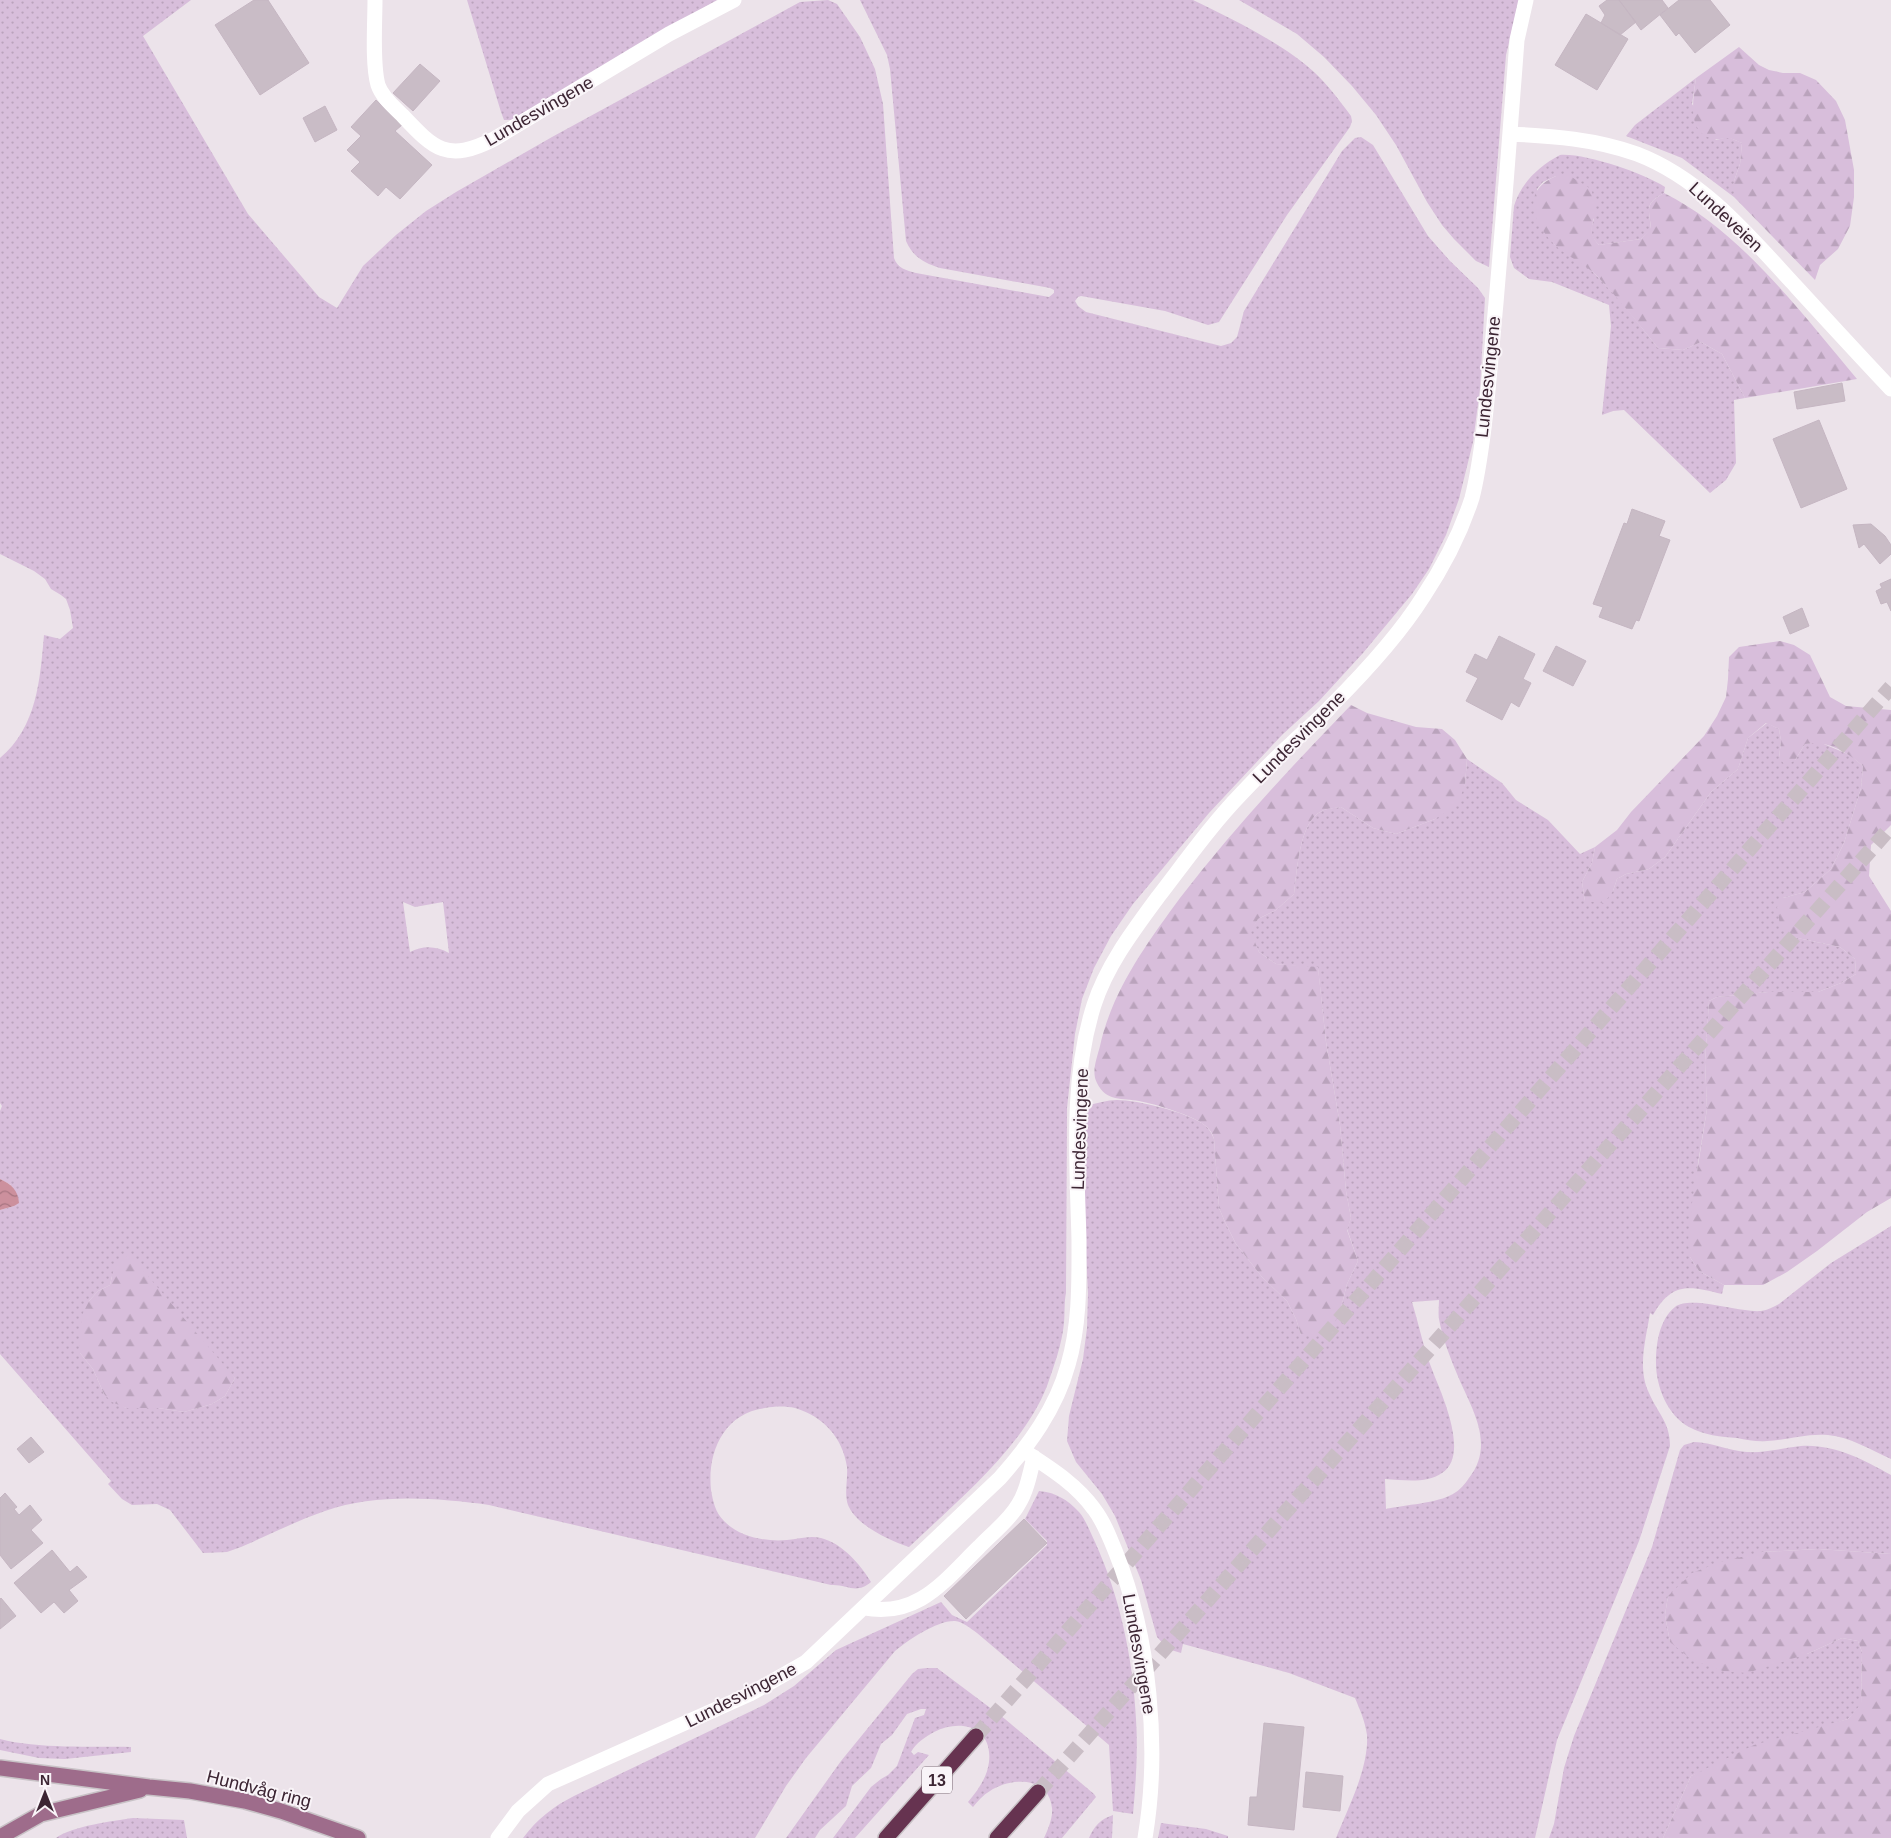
<svg xmlns="http://www.w3.org/2000/svg" width="1891" height="1838" viewBox="0 0 1891 1838" font-family="Arial,sans-serif">
  <style>
    .grass { fill: url(#grass-dots); fill-rule: evenodd }
    .forest { fill: url(#forest-firs) }
    .water { fill: url(#water-waves) }
    .building { fill: #c9bcc6; stroke: #c5b6c2 }
    .lines { fill: none; stroke-linecap: round; stroke-linejoin: round }
    .highway-tunnel { stroke: #c9bdc5; stroke-width: 15; stroke-dasharray: 15 8; stroke-linecap: butt }
    .major-casing { stroke: #c8c2c6; stroke-width: 18 }
    .highway-casing { stroke: #c8c2c6; stroke-width: 18 }
    .minor { stroke: #fff; stroke-width: 15 }
    .major { stroke: #9e6c8b; stroke-width: 15 }
    .highway { stroke: #663350; stroke-width: 15 }
    .labels { text-anchor: middle; dominant-baseline: central; stroke-width: 4; stroke-linejoin: round; paint-order: stroke }
    .shield { fill: #f9f4f8; stroke: #75636e; stroke-width: 1 }
    .shield-label { font-size: 16px; font-weight: bold; fill: #3c2533 }
    .street-label { font-size: 18px; fill: #3c2533; stroke: #f9f4f8 }
  </style>
  <defs>
    <pattern id="grass-dots" width="8" height="8" patternUnits="userSpaceOnUse" patternTransform="scale(1.25)"><rect width="8" height="8" fill="#d8bedb"/><path d="M2 2h.1M6 6h.1" fill="none" stroke="#baa3bc" stroke-width="1.8" stroke-linecap="round"/></pattern>
    <pattern id="forest-firs" width="22" height="20" patternUnits="userSpaceOnUse" patternTransform="scale(1.25)"><rect width="22" height="20" fill="#d8bedb"/><path d="M5 1l3.5 6h-7zM16 11l3.5 6h-7z" fill="#baa3bc"/></pattern>
    <pattern id="water-waves" width="16" height="10" patternUnits="userSpaceOnUse" patternTransform="scale(1.25)"><rect width="16" height="10" fill="#cc909d"/><path d="M0 5q4-4 8 0t8 0" fill="none" stroke="#a77581"/></pattern>
  </defs>
  <rect width="100%" height="100%" fill="#ece3ea"/>
  <!-- grass -->
  <path class="grass" d="M0,0H191L143,36L248,214L319,297L337,308L363,266L396,235L426,211L456,192L552,137L800,2L828,0L837,4L860,37L875,69L883,104L894,258C898,269 906,270 916,273L1049,297L1054,293V290L1050,288L940,268C924,263 913,257 906,241L890,69L887,55L860,0H1193C1232,19 1282,43 1314,72C1328,85 1340,101 1351,116L1352,121L1350,127L1287,215L1219,322L1208,325L1165,311L1081,296L1078,297L1075,301L1078,306L1086,312L1221,346L1231,343L1237,337L1244,311L1342,151L1355,138L1361,137L1373,145L1428,236L1450,261L1478,288L1485,298L1480,389L1473,442L1459,499L1446,535L1429,569L1412,594L1363,653L1319,701L1282,735L1209,813L1133,904L1111,936L1094,968L1082,999L1075,1034L1067,1108L1066,1293C1064,1302 1065,1313 1064,1323C1062,1344 1054,1366 1047,1386C1023,1448 956,1502 909,1547C890,1541 856,1525 848,1505C844,1494 848,1479 847,1467C843,1438 823,1416 795,1408C786,1406 775,1406 765,1408C724,1413 707,1452 711,1490C713,1501 715,1512 724,1521C739,1537 766,1542 787,1540C799,1539 809,1535 821,1538C842,1543 861,1565 871,1582C856,1595 847,1584 831,1585L489,1505C436,1498 377,1493 325,1511C296,1521 269,1535 241,1547L227,1552L203,1553L170,1510L157,1504L132,1505L122,1499L108,1484L111,1481L0,1354V1210L14,1206L11,1185L0,1179V1111L2,1106L0,1103V758C37,727 40,680 44,635L60,639L73,628L70,610L66,599L61,595L51,589L45,579L34,571L0,554ZM403,902L415,907L443,902L449,953C437,946 423,945 410,952ZM112,1276L235,1378L225,1396L212,1404L184,1412L158,1408H126L104,1394L93,1369L80,1353L89,1301L98,1291L110,1285Z
    M467,0H717L511,120H504L501,112Z
    M1239,0H1519L1506,55L1489,267L1476,261L1454,239L1442,225L1427,202L1396,145L1376,115L1352,86L1324,57L1297,34Z
    M1696,78L1692,104L1716,140L1728,137L1742,143L1740,164L1734,181V197L1682,158L1626,136L1635,125Z
    M1560,155C1585,153 1643,173 1665,187L1664,193C1644,204 1649,208 1651,229L1641,239L1599,245C1590,236 1590,230 1594,219L1556,176L1543,182L1537,189L1554,244L1589,268L1619,299L1658,348L1683,350L1701,342L1722,354L1745,398L1734,400L1736,463L1726,480L1710,493L1624,410L1613,411L1602,415L1611,326L1609,305L1552,282L1529,279L1514,268L1510,257L1514,206C1521,183 1539,166 1560,155Z
    M1767,723L1779,729L1781,741L1779,758L1795,760L1805,744L1819,742L1850,755L1863,766L1861,788L1844,843L1831,869L1805,892L1783,898L1788,936L1840,947L1855,959L1856,974L1841,983L1818,992H1768L1717,997L1709,1001L1705,1062L1707,1109L1698,1163L1690,1257L1699,1271L1724,1285L1722,1294C1690,1286 1672,1281 1653,1315L1650,1313C1646,1339 1637,1368 1649,1393C1658,1414 1670,1422 1670,1446L1639,1541L1557,1740L1535,1838H1336C1348,1808 1369,1768 1367,1735C1365,1721 1360,1710 1355,1698L1289,1673L1183,1644L1181,1653L1168,1649L1157,1637L1141,1580L1115,1516L1102,1494L1076,1462L1067,1441L1069,1416L1083,1359L1087,1328L1088,1293L1085,1233V1144L1087,1106C1097,1103 1107,1100 1117,1100C1138,1100 1186,1112 1203,1124C1209,1128 1211,1132 1214,1139L1219,1208L1225,1222L1236,1244L1262,1277L1287,1301L1296,1319L1301,1335L1340,1312L1347,1284L1358,1261L1347,1229L1351,1218L1346,1191L1340,1125L1326,1042L1318,968L1276,964L1259,952L1250,932L1258,919L1276,910L1294,894C1297,872 1299,821 1322,811C1327,808 1335,808 1341,807L1373,828L1396,834L1435,819L1465,785L1467,759L1502,783L1516,800L1548,820L1580,854L1595,847L1592,863L1582,882L1585,901L1613,891L1617,879L1626,874L1649,869L1665,857L1711,792L1738,769L1748,738ZM1439,1300C1439,1306 1438,1313 1439,1319C1442,1337 1450,1357 1457,1374C1471,1408 1496,1443 1469,1478C1465,1484 1460,1490 1453,1494C1438,1503 1404,1505 1386,1509L1385,1479C1404,1480 1426,1484 1442,1473C1470,1455 1442,1395 1433,1372C1424,1350 1419,1325 1412,1302Z
    M1891,1226V1459C1871,1450 1850,1437 1828,1435C1807,1433 1788,1440 1767,1441C1758,1442 1747,1440 1737,1438C1721,1437 1704,1435 1689,1427C1668,1416 1656,1387 1656,1363C1656,1344 1659,1320 1675,1307C1691,1295 1740,1313 1761,1311C1768,1310 1773,1307 1779,1304L1831,1263Z
    M1694,1442C1712,1442 1729,1451 1747,1452C1765,1453 1783,1448 1801,1446C1834,1444 1862,1459 1891,1475V1554L1818,1549L1763,1552L1668,1596L1665,1615L1670,1642L1807,1654L1842,1638L1858,1641L1862,1652L1861,1705L1848,1719L1816,1729L1691,1776L1663,1838H1549L1554,1824L1564,1768L1574,1736L1652,1547L1680,1450L1684,1445Z
    M1039,1491C1055,1492 1068,1500 1079,1512C1086,1520 1090,1532 1095,1542C1120,1597 1133,1658 1136,1719C1138,1751 1136,1782 1133,1814L1113,1811L1109,1745L977,1633C970,1628 963,1622 955,1621C938,1620 908,1640 895,1651L806,1758L786,1786L755,1838H523C537,1819 554,1806 574,1796L764,1705L794,1686L836,1650L941,1602L952,1615L967,1622L1047,1545V1541L1025,1519Z
    M927,1668H937L1005,1719L1094,1794L1096,1797L1062,1838H1044C1048,1829 1053,1818 1052,1808C1049,1776 1011,1777 990,1791C983,1795 978,1801 973,1807L968,1802C978,1790 987,1778 989,1762C993,1727 961,1718 934,1732C925,1737 916,1743 911,1752L914,1755L918,1752L929,1755L855,1838H833L871,1787L881,1779L888,1775L897,1766L915,1718L924,1715L926,1709H921L907,1714L892,1735L881,1744L871,1768L852,1786L846,1806L820,1830L815,1838H786L841,1761L912,1674L918,1669Z
    M0,1739C37,1749 92,1746 131,1747V1752L65,1759L39,1758L0,1750Z
    M1113,1815L1112,1838H1089C1094,1826 1101,1819 1113,1815Z
    M133,1818L184,1820L187,1838H56C72,1826 113,1821 133,1818Z
    M1161,1823L1206,1829L1228,1836V1838H1158Z"/>
  <!-- forest -->
  <path class="forest" d="M1739,47L1759,65L1769,70L1783,73H1800L1816,80L1836,101L1845,120L1854,170V197L1850,226L1838,249L1820,265L1815,280L1734,197V181L1740,164L1742,143C1737,141 1731,138 1727,138C1723,138 1719,140 1715,139C1686,135 1693,99 1696,78Z
    M1556,176H1570L1591,189C1593,195 1594,200 1595,206C1596,223 1585,230 1599,245L1641,239L1651,228C1649,209 1644,204 1664,193C1741,231 1802,314 1857,379L1745,398L1722,354L1701,342L1683,350L1658,348C1638,323 1618,298 1596,275C1584,263 1565,256 1553,243C1532,221 1521,191 1556,176Z
    M1780,641L1794,645L1810,655L1830,697L1846,706L1891,710V825L1871,845L1869,876L1891,911V1198L1867,1212L1817,1251L1787,1272L1763,1285H1724L1699,1271L1690,1257L1688,1243L1692,1203L1707,1109L1705,1062L1709,1001L1717,997L1768,992H1818L1841,983L1856,974L1855,959L1840,947L1788,936L1780,925L1777,907L1783,898L1805,892L1831,869L1844,843L1861,788L1863,766C1846,751 1827,740 1805,744L1795,760L1786,766L1779,758L1781,741L1779,729L1766,723L1748,738L1738,769L1711,792L1665,857L1649,869L1626,874L1617,879L1613,891L1604,903L1585,901L1582,882L1592,863L1595,847L1617,830L1631,812L1704,736L1717,716L1726,697L1728,679L1729,657L1739,647Z
    M1351,705L1367,713L1416,727L1442,729L1455,740L1467,759L1465,785L1457,805L1435,819L1396,834L1373,828L1341,807C1336,808 1327,808 1322,811C1299,821 1297,872 1294,894L1276,910L1258,919L1251,932L1259,952L1276,964L1318,967L1326,1042L1340,1125L1346,1191L1351,1218L1347,1230L1358,1261L1347,1284L1340,1312L1331,1331L1315,1337L1301,1335L1296,1319L1287,1301L1262,1277L1236,1244L1225,1222L1219,1208L1214,1139C1212,1132 1209,1128 1203,1124C1191,1115 1155,1104 1139,1101C1123,1098 1106,1102 1097,1083C1091,1072 1097,1058 1100,1046C1112,991 1147,943 1180,898C1233,829 1291,767 1351,705Z
    M129,1254L235,1378L225,1396L212,1404L184,1412L158,1408H126L112,1402L104,1394L93,1369L80,1353L79,1334L83,1313L89,1301L98,1291L110,1285L114,1268Z
    M1818,1549L1891,1554V1838H1663L1691,1776L1754,1745L1848,1719L1861,1704L1862,1652L1858,1641L1842,1638L1807,1654L1747,1673L1723,1671L1692,1660L1670,1642L1665,1615L1668,1596L1692,1573L1720,1562L1763,1552Z"/>
  <!-- water -->
  <path class="water" d="M0,1179C11,1184 18,1190 19,1203L14,1206L0,1210Z"/>
  <!-- building -->
  <path class="building" d="M254,0H268L309,63L260,95L215,25Z
    M1607,0H1619L1636,22L1620,35L1601,23L1605,15L1599,6Z
    M1619,0H1662L1668,8L1641,30Z
    M1679,0H1710L1730,25L1695,53L1679,33L1676,36L1660,15Z
    M1586,14L1628,39L1597,90L1555,65Z
    M420,64L440,81L413,111L393,93Z
    M376,100L402,125L395,131L432,165L400,199L386,187L378,196L351,171L360,162L347,150L361,136L351,127Z
    M325,106L337,130L315,142L303,118Z
    M1842,383L1845,401L1797,409L1794,392Z
    M1819,420L1847,489L1801,508L1773,439Z
    M1632,509L1665,521L1659,536L1670,540L1639,621L1636,620L1632,629L1599,617L1603,607L1593,604L1624,523L1627,524Z
    M1871,524L1885,536L1891,545V554L1880,564L1864,544L1859,548L1853,525Z
    M1891,579V611L1887,602L1881,604L1876,591L1882,588L1880,584Z
    M1802,608L1809,626L1790,634L1783,617Z
    M1499,636L1535,654L1523,679L1531,683L1519,707L1511,702L1502,720L1466,701L1478,678L1466,672L1475,654L1487,660Z
    M1556,646L1586,661L1573,686L1543,671Z
    M31,1437L44,1452L29,1463L17,1449Z
    M5,1493L17,1507L14,1509L19,1515L30,1505L42,1520L31,1530L43,1543L11,1569L0,1555V1498Z
    M1024,1519L1047,1543L966,1619L944,1596Z
    M52,1550L70,1572L77,1566L87,1577L69,1590L78,1601L64,1613L54,1602L41,1613L14,1583Z
    M1,1598L16,1616L0,1629V1599Z
    M1264,1723L1304,1727L1294,1830L1248,1825L1250,1797H1257Z
    M1306,1772L1343,1776L1340,1811L1303,1807Z"/>
  <g class="lines">
    <!-- highway-tunnel -->
    <path class="highway-tunnel" d="M976,1736L1891,687
      M1038,1792L1891,827"/>
    <defs>
      <path id="major" d="M0,1768L149,1787L190,1791L245,1801L281,1811L358,1838
        M0,1837L41,1814L140,1790"/>
      <path id="highway" d="M886,1838L976,1736
        M997,1838L1038,1792"/>
    </defs>
    <!-- major casing -->
    <use href="#major" class="major-casing"/>
    <!-- highway casing -->
    <use href="#highway" class="highway-casing"/>
    <!-- minor -->
    <path class="minor" d="M375,0C375,23 372,64 378,85C382,97 393,106 402,115C434,149 447,163 494,139L669,34L734,0
      M1510,134C1553,136 1595,139 1637,154C1700,178 1746,232 1790,280C1824,317 1857,353 1891,389
      M1024,1451C1050,1468 1076,1484 1094,1509C1104,1522 1110,1538 1116,1553C1150,1637 1160,1749 1145,1838
      M864,1608C918,1618 944,1581 979,1547C992,1533 1009,1521 1018,1505C1027,1491 1030,1473 1034,1457
      M498,1838L518,1811L548,1784L750,1694L806,1662L1000,1478C1029,1445 1056,1409 1068,1365C1080,1324 1079,1282 1079,1240C1077,1162 1070,1080 1094,1005C1107,965 1133,931 1158,897C1185,862 1211,825 1242,793C1258,776 1274,759 1292,743C1305,730 1320,719 1332,705C1364,673 1399,635 1423,597C1443,567 1461,532 1472,498C1478,475 1481,451 1484,428C1489,386 1492,345 1496,303C1503,224 1509,146 1515,67L1517,40L1526,0"/>
    <!-- major -->
    <use href="#major" class="major"/>
    <!-- highway -->
    <use href="#highway" class="highway"/>
  </g>
  <g class="labels">
    <!-- shield labels -->
    <rect class="shield" x="922" y="1766.5" width="30" height="27" rx="4"/>
    <g class="shield-label">
      <text x="937" y="1780">13</text>
    </g>
    <!-- street labels -->
    <g class="street-label">
      <text transform="translate(539 111) rotate(-30)">Lundesvingene</text>
      <text transform="translate(1726 217) rotate(43)">Lundeveien</text>
      <text transform="translate(1488 377) rotate(-84)">Lundesvingene</text>
      <text transform="translate(1299 737) rotate(-45)">Lundesvingene</text>
      <text transform="translate(1080 1129) rotate(-88)">Lundesvingene</text>
      <text transform="translate(1139 1654) rotate(80)">Lundesvingene</text>
      <text transform="translate(741 1695) rotate(-27)">Lundesvingene</text>
      <text transform="translate(259 1789) rotate(14)">Hundvåg ring</text>
    </g>
  </g>
  <!-- north arrow -->
  <g transform="translate(45 1793)" stroke="#f9f4f8" stroke-width="4" paint-order="stroke">
  <path d="M0-4L9 19L0 12L-9 19Z" fill="#3c2533"/>
  <text y="-8" font-size="14" font-weight="bold" text-anchor="middle" fill="#3c2533">N</text>
  </g>
</svg>
